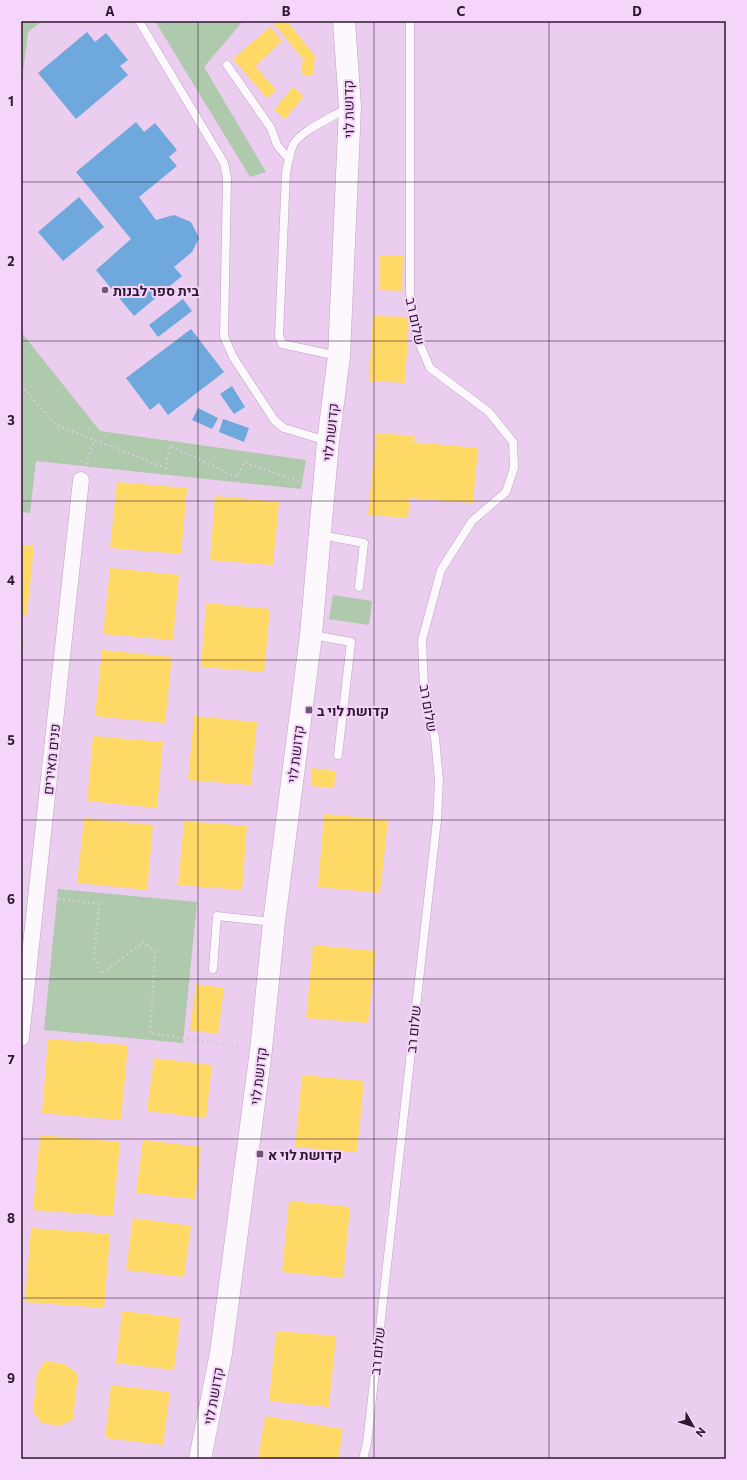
<svg xmlns="http://www.w3.org/2000/svg" width="747" height="1480" viewBox="0 0 747 1480" font-family="Commissioner,Heebo,sans-serif">
  <style>
    .green { fill: #aec9ac }
    .homes { fill: #ffd966 }
    .schools { fill: #6fa8dc }
    .lines { fill: none; stroke-linecap: round; stroke-linejoin: round }
    .lane-casing { stroke: #bca4bf; stroke-width: 9 }
    .street-casing { stroke: #bca4bf; stroke-width: 17 }
    .secondary-casing { stroke: #bca4bf; stroke-width: 23 }
    .path { stroke: #d4cbd6; stroke-width: 2.5; stroke-dasharray: 2 3; stroke-linecap: butt }
    .lane { stroke: #fcf8fd; stroke-width: 8 }
    .street { stroke: #fcf8fd; stroke-width: 16 }
    .secondary { stroke: #fcf8fd; stroke-width: 22 }
    .grid { fill: none; stroke: #2e1931; stroke-width: 1; stroke-opacity: 0.55 }
    .poi-dot { fill: #705874; stroke: #f6d5fb; stroke-width: 1.5 }
    .labels { text-anchor: middle; dominant-baseline: central; stroke-width: 4; stroke-linejoin: round; paint-order: stroke }
    .street-label { font-size: 14px; fill: #2e1931; stroke: #f6d5fb }
    .poi-label { font-size: 14px; font-weight: bold; fill: #2e1931; stroke: #f6d5fb; text-anchor: start }
    .neatline { fill: none; stroke: #2e1931; stroke-width: 1.5 }
    .grid-label { font-size: 13px; text-anchor: middle; font-weight: bold; fill: #2e1931 }
  </style>
  <rect width="100%" height="100%" fill="#ebcdef"/>
  <!-- green -->
  <path class="green" d="M21,21H42L28,32L21,89Z
    M155,21H243L204,67L266,172L250,177Z
    M21,332L100,431L306,460L301,489L36,461L30,513L21,512Z
    M333,595L372,601L369,625L329,619Z
    M58,889L197,902L183,1043L44,1030Z"/>
  <!-- homes -->
  <path class="homes" d="M276,21H287L315,56L313,76L301,74L303,59L273,23Z
    M270,27L282,41L255,66L276,90L267,98L233,59Z
    M293,87L304,96L285,119L274,110Z
    M380,255H403L402,291L379,290Z
    M373,316L409,317L405,383L369,381Z
    M376,433L416,436L412,442L478,448L473,503L410,498L408,518L368,515Z
    M117,482L187,488L181,554L110,548Z
    M215,496L279,502L273,565L210,560Z
    M21,545L34,546L27,615L21,614Z
    M110,568L179,575L173,640L103,634Z
    M206,603L270,609L264,672L201,667Z
    M21,638H24L22,656H21Z
    M102,650L172,657L165,723L95,716Z
    M194,716L257,722L251,785L188,780Z
    M93,736L163,742L157,808L87,801Z
    M312,768L336,771L334,788L311,786Z
    M324,814L388,820L380,893L318,887Z
    M84,818L153,825L147,890L77,883Z
    M184,821L247,826L242,890L178,885Z
    M313,945L376,951L368,1023L306,1018Z
    M196,984L224,988L218,1034L190,1030Z
    M48,1039L128,1045L121,1120L42,1113Z
    M154,1058L212,1065L206,1118L147,1111Z
    M302,1075L364,1081L357,1152L295,1147Z
    M40,1135L120,1142L113,1216L33,1210Z
    M143,1140L201,1147L195,1199L136,1193Z
    M289,1201L350,1207L343,1278L282,1272Z
    M133,1218L191,1226L184,1277L126,1270Z
    M31,1228L110,1234L104,1308L25,1302Z
    M122,1311L180,1318L174,1370L116,1363Z
    M276,1331L336,1336L329,1407L269,1401Z
    M45,1361L64,1364L78,1374L73,1419L60,1426L42,1423L33,1412L37,1373Z
    M111,1385L170,1392L163,1445L105,1438Z
    M265,1416L343,1429L338,1459H258Z"/>
  <!-- schools -->
  <path class="schools" d="M87,32L95,42L106,33L128,60L120,66L128,75L76,119L38,73Z
    M136,122L144,132L155,123L177,150L169,157L177,166L139,197L156,220L174,215L191,222L199,238L192,252L174,267L182,276L134,316L96,270L131,239L76,172Z
    M79,197L104,227L63,261L38,232Z
    M183,299L192,311L158,337L149,325Z
    M191,329L224,372L168,415L159,403L150,410L126,378Z
    M232,386L245,407L234,414L220,394Z
    M198,408L218,418L212,429L192,420Z
    M223,419L249,428L244,442L219,432Z"/>
  <g class="lines">
    <defs>
      <path id="lane" d="M139,21L224,163L227,178L224,336L233,357L275,421L284,428L327,441
        M227,65L271,128L277,145L289,159
        M338,356L282,344L279,336L286,173C288,164 289,154 293,145C300,131 333,117 347,108
        M321,535L364,543L359,587
        M313,635L351,642L338,755
        M213,969L217,916L273,922
        M363,1459L367,1443L437,820L439,780L435,738L424,689L422,640L441,570L472,521L506,492L514,468L513,442L489,412L430,368L417,338L410,292V21"/>
      <path id="street" d="M21,1038L81,480"/>
      <path id="secondary" d="M200,1459L221,1353L261,1050L274,922L311,635L328,442L339,356L350,107L344,21"/>
    </defs>
    <!-- lane casing -->
    <use href="#lane" class="lane-casing"/>
    <!-- street casing -->
    <use href="#street" class="street-casing"/>
    <!-- secondary casing -->
    <use href="#secondary" class="secondary-casing"/>
    <!-- path -->
    <path class="path" d="M21,385L56,425L166,468L170,446L237,477L244,462L305,484
      M86,464L95,440
      M53,898L99,904L94,958L101,974L143,942L155,952L150,1033L241,1047"/>
    <!-- lane -->
    <use href="#lane" class="lane"/>
    <!-- street -->
    <use href="#street" class="street"/>
    <!-- secondary -->
    <use href="#secondary" class="secondary"/>
  </g>
  <!-- grid -->
  <path class="grid" d="M198,21V1459M374,21V1459M549,21V1459M21,182H726M21,341H726M21,501H726M21,660H726M21,820H726M21,979H726M21,1139H726M21,1298H726"/>
  <!-- markers -->
  <g class="poi-dot">
    <circle cx="105" cy="290" r="4"/>
    <rect x="305" y="706" width="8" height="8" rx="2"/>
    <rect x="256" y="1150" width="8" height="8" rx="2"/>
  </g>
  <g class="labels">
    <!-- street labels -->
    <g class="street-label">
      <text transform="translate(348 109) rotate(-91)">קדושת לוי</text>
      <text transform="translate(416 321) rotate(78)">שלום רב</text>
      <text transform="translate(330 432) rotate(-84)">קדושת לוי</text>
      <text transform="translate(429 708) rotate(80)">שלום רב</text>
      <text transform="translate(295 754) rotate(-83)">קדושת לוי</text>
      <text transform="translate(51 759) rotate(-84)">פנים מאירים</text>
      <text transform="translate(413 1029) rotate(-84)">שלום רב</text>
      <text transform="translate(258 1076) rotate(-83)">קדושת לוי</text>
      <text transform="translate(377 1351) rotate(-84)">שלום רב</text>
      <text transform="translate(213 1396) rotate(-80)">קדושת לוי</text>
    </g>
    <!-- poi labels -->
    <g class="poi-label">
      <text x="113" y="290">בית ספר לבנות</text>
      <text x="317" y="710">קדושת לוי ב</text>
      <text x="268" y="1154">קדושת לוי א</text>
    </g>
  </g>
  <!-- border -->
  <rect width="747" height="1480" fill="none" stroke="#f6d5fb" stroke-width="44"/>
  <!-- north arrow -->
  <g transform="translate(693 1426) rotate(129)" stroke="#f6d5fb" stroke-width="3" paint-order="stroke">
  <path d="M0-3L7 15L0 10L-7 15Z" fill="#2e1931"/>
  <text y="-6" font-size="11" font-weight="bold" text-anchor="middle" fill="#2e1931">N</text>
  </g>
  <rect x="22" y="22" width="703" height="1436" class="neatline"/>
  <g class="grid-label">
    <text x="110" y="16">A</text>
    <text x="286" y="16">B</text>
    <text x="461" y="16">C</text>
    <text x="637" y="16">D</text>
    <text x="11" y="106">1</text>
    <text x="11" y="266">2</text>
    <text x="11" y="425">3</text>
    <text x="11" y="585">4</text>
    <text x="11" y="745">5</text>
    <text x="11" y="904">6</text>
    <text x="11" y="1064">7</text>
    <text x="11" y="1223">8</text>
    <text x="11" y="1383">9</text>
  </g>
</svg>
